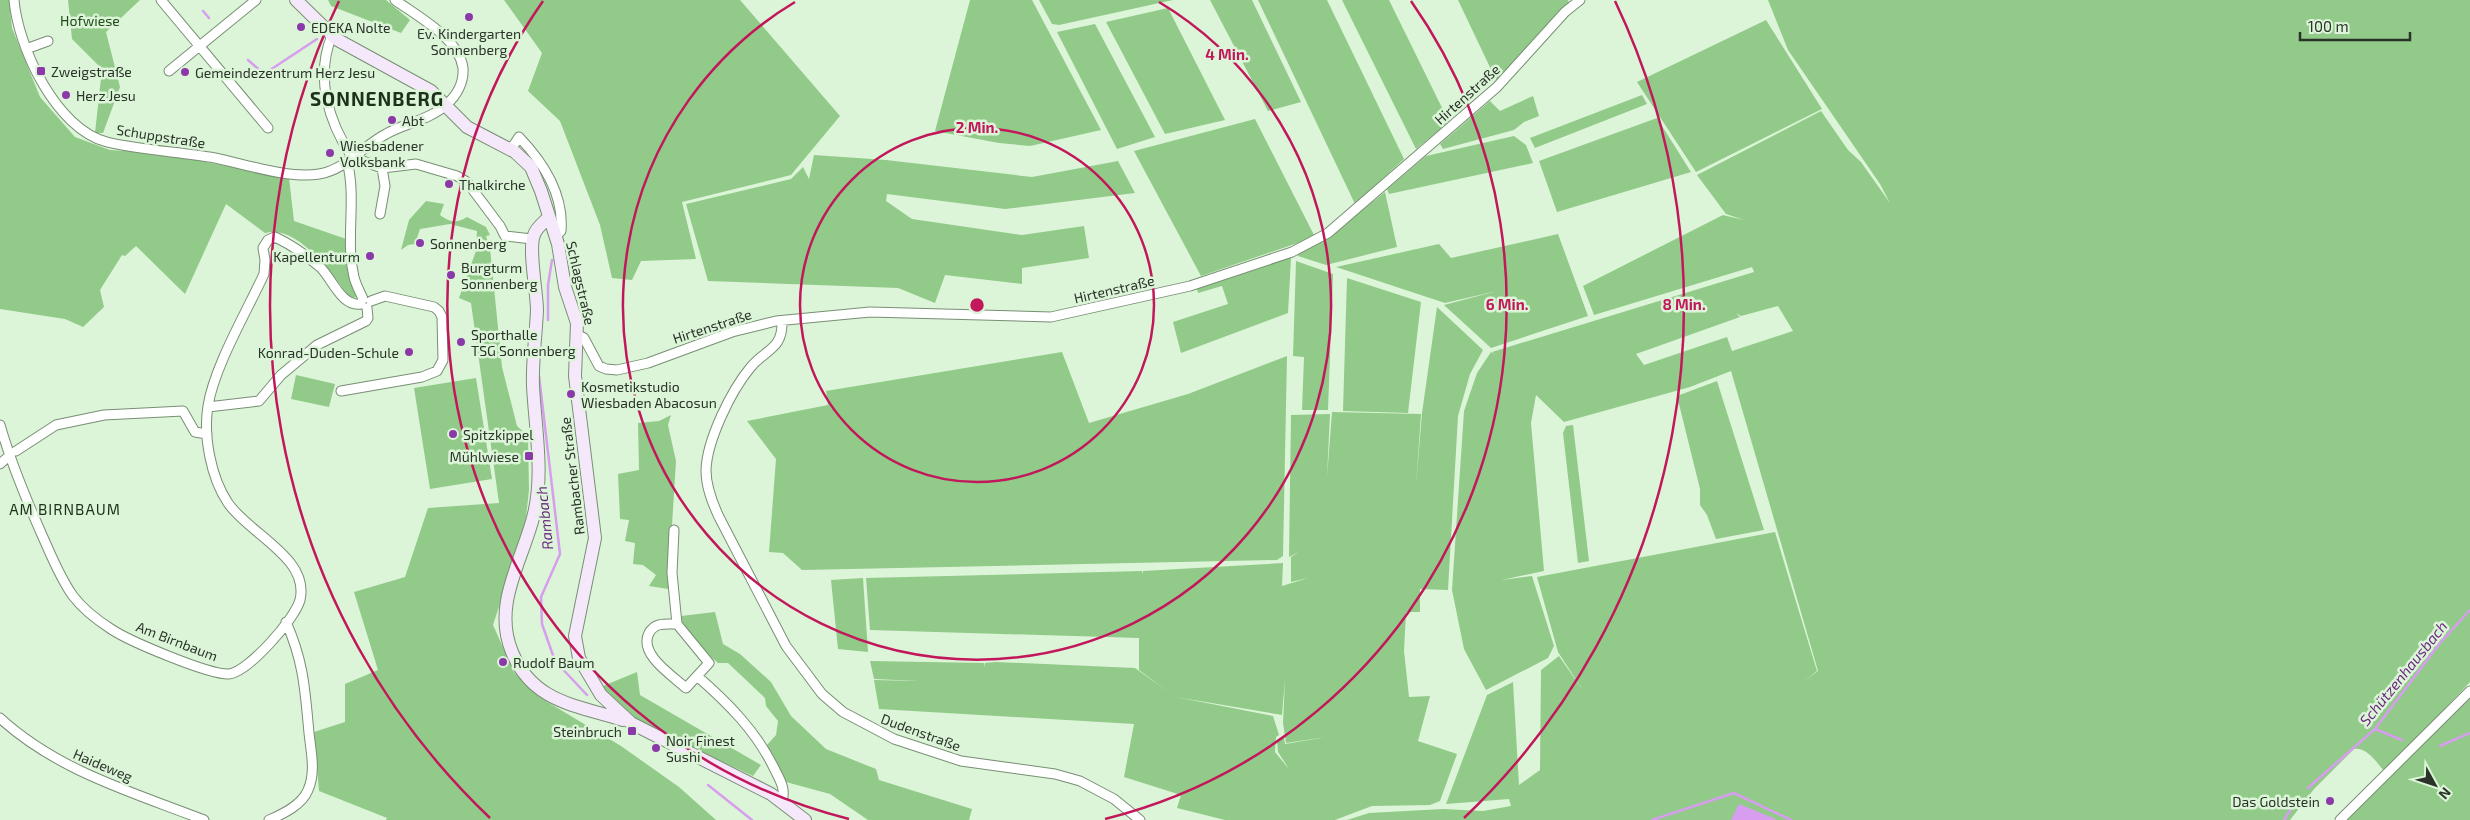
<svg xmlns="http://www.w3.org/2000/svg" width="2470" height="820" viewBox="0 0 2470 820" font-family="'Exo 2',sans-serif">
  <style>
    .green { fill: #92ca89; fill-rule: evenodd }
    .water { fill: #d79dee }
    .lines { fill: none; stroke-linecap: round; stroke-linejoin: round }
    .stream { stroke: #d79dee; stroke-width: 2.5 }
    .street-casing { stroke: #788f74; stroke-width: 11 }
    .secondary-casing { stroke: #788f74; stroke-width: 14 }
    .street { stroke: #fff; stroke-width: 9 }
    .secondary { stroke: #f6e8fb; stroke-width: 12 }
    .ring { fill: none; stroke: #c2185b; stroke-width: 2.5 }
    .poi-dot { fill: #8b39a8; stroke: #dcf5d8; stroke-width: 2 }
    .labels { text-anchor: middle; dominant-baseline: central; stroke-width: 5; stroke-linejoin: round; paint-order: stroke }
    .park-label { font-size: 14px; fill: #1f4c18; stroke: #dcf5d8 }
    .poi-label { font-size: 14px; fill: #293328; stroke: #dcf5d8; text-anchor: start }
    .street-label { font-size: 14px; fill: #293328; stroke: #dcf5d8 }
    .neighbourhood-label { font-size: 15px; letter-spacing: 1px; fill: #1d301a; stroke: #dcf5d8 }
    .water-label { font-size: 15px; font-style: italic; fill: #6e2885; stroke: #dcf5d8 }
    .district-label { font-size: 19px; font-weight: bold; letter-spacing: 1px; fill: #1d301a; stroke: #dcf5d8 }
    .centre { fill: #c2185b; stroke: #dcf5d8; stroke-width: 2.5 }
    .ring-label { font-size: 15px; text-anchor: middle; font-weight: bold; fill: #c2185b; stroke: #dcf5d8; stroke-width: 5; stroke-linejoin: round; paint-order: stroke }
  </style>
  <rect width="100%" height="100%" fill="#dcf5d8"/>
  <!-- green -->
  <path class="green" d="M0,0H9L12,28L40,97L75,137L110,150L159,153L289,178L294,221L349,240L358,296L351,299C333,276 299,224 265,233L226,204L185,294L136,246L125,256L122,255L100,290L104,307L83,327L65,319L0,309Z
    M68,0H140L106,32L120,87L103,133H95L102,69L72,39Z
    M328,0H386L410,20L401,33L331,6Z
    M504,0H740L840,116L791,175L682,202L696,259L641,261L632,280L612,278L600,225L560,121L528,91L542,53Z
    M970,0H1032L1101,130L1030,146L999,143L935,131Z
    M1039,0H1173L1059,25L1052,24Z
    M1210,0H1252L1301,102L1268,111Z
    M1258,0H1327L1404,159L1355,204Z
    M1342,0H1389L1449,122L1416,149Z
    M1458,0H1568L1570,5L1497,82Z
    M1768,0H2470V682L2385,772C2377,763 2367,747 2354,749L2314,789L2290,820H1347L1369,813L1443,809L1483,811L1511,806L1509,799L1446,804L1487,695L1513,682L1519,785L1540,770L1541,670L1559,656L1584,692L1558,652L1537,577L1775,532L1817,671L1806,680L1818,671L1731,371L1690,387L1564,422L1536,395L1531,423L1544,571L1502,580L1532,576L1554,646L1548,658L1486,690L1464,649L1452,590L1464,411L1477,373L1491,352L1495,355L1492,352L1754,272L1752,267L1594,315L1583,286L1723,215L1744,220L1726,214L1697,175L1821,111L1848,150L1861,162L1890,203L1880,184L1788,50ZM1778,306L1793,331L1732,351L1727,337L1644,365L1636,354L1740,317L1736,313L1741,316Z
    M1168,8L1225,120L1165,134L1106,22Z
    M1766,20L1822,109L1696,172L1637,82Z
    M1095,24L1155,137L1117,149L1057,32Z
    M1642,95L1647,104L1535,148L1530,138Z
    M1533,96L1539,116L1524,122L1514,130L1443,149L1440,144L1490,101L1500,111Z
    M1657,118L1691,172L1557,212L1539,161Z
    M1255,119L1315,237L1201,276L1134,151Z
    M1514,136L1526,145L1533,163L1389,194L1387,189L1426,156Z
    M814,155L886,160L1032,177L1118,161L1135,193L1005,209L887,194L886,201L912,219L1022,235L1084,226L1089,258L1022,268V284L945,275L935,303L898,288L708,281L686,204L791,179L803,167L809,179Z
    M1385,192L1397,247L1326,265L1298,256L1299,251L1323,241Z
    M426,201L444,204L440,215C450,222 456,224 467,217L486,227L490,235L486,236L490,248L502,367L517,426L528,436L529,490L525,527L493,625L514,672L527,686L539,697L621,746L679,787L716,820H386L387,818L319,791L314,732L345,722V684L378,670L354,592L405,577L428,508L499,503L471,303L459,298L476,251L477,231L450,224L420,229L415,244L408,245L401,250L409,220Z
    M1558,234L1588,316L1491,348L1444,305L1497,291L1445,303L1336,267L1439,244L1451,258Z
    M1288,255L1291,258L1288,313L1181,353L1173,322L1228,304L1222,286L1198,293L1196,285Z
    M1296,261L1333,274L1328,410H1302L1304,357L1293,356Z
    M1347,278L1421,302L1408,413L1343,411Z
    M1437,307L1483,350L1470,374L1458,416L1448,590L1420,589V612H1406L1404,651L1409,697L1430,696L1418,741L1457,754L1440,801L1430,805L1372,806L1335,820H1225L1177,808L1181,795L1124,777L1134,724L879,709L874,680L918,681L874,679L870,661L984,663V667L985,663L996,662L1135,668L1167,691L1139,670V638L870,630L866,578L1142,571L1143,574V571L1283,563L1282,586L1308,578L1291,582V557L1299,552L1289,557L1291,415L1330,414L1327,477L1332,412L1421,414L1416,485L1422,413ZM1285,679L1283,723L1286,743L1327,737L1285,744L1284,738L1277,741L1278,752L1289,769L1275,752L1276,737L1279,735L1273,716L1176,697L1282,715Z
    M1062,352L1089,423L1188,394L1287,356L1283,556L1277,560L802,570L783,553L769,552L776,459L747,421L828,405L826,391Z
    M296,375L335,384L329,407L291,399Z
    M476,378L492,479L430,489L414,388Z
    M1717,381L1764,530L1716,539L1707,515L1700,505V489L1677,396Z
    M671,415L668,425L676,461L668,589L649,586L656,575L643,565L633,564L635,543L625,541L629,520L620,519L618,474L639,470L638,423L659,421Z
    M1573,425L1589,561L1578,563L1563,433L1566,426Z
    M863,578L868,652L838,649L831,580Z
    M715,612L723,644L740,654L771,682L791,716L826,749L876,769L879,780L972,809L969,820H868L830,794L786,782L767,745L776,735L778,721L766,706L765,698L728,663H718C703,650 684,636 681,616Z
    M637,672L640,695L761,765L753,776L643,725L614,703L603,686Z
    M2470,695V820H2345Z"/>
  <!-- water -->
  <path class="water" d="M1739,804L1776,819L1775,820H1731Z"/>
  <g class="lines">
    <!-- stream -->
    <path class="stream" d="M203,11L209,18
      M248,60L264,74L317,39
      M548,320V285L552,260
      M539,376L560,554L541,597L542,624L555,661L587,695
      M2375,729L2402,740
      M2440,746L2470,733
      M708,785L752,820
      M2308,788L2375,729L2440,643L2470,610
      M1652,820L1734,793L1791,820
      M2284,820L2296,801"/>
    <defs>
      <path id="street" d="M14,0C18,47 56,129 107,142C140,150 180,152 215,158C245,164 288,179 319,174C345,170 363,146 386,134C405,123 430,120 447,104C457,95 464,82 463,68C459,38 417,16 395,0
        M161,0L268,128
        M332,35C315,77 328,121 352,157
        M26,49L48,41
        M169,71L256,0
        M511,149L519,137C543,162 564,195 561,231L555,237
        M352,157L382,168L416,164L457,176L467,182L500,226L505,236L532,239
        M347,161C357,199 345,239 354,277C356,285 360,292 363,299
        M380,214L385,186L382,168
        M782,321C783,350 765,349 750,368C731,391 707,440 706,470C706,487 712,502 719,517L786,646L822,694L843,712L894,739L961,761L1055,774L1080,781L1114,799L1140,820
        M578,335L584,338L599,366L606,369L617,370L648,363L732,332L776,321L870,312L1051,317L1190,286L1292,252L1328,233L1497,87L1565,12L1580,0
        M341,391L422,377L437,371L443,360L442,317L439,311L434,307L385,296L371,301
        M208,407L259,401L281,375L317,345L366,321L368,318L367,308
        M0,425C11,463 26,499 42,535C51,555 60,578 73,596C83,609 97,620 111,629C129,641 209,675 229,674C248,672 295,619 300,600C310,558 249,534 228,503C211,478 203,436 208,406C214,367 247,311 264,274L265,260L263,248L268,240L275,237C292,245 306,255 320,267C332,278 341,307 361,304
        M16,451L56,425L104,415L183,411L195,432L207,434
        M0,464L9,456
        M674,530L672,573L677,624L709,663L697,676
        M677,624C666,624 655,622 649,633C638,654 673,676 686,688L697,676C728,703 756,731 774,768C780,780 786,789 782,801
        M0,718C58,771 132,792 204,820
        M269,820C283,814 302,805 308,790C316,772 311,752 309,733C305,691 304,662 286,622
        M2340,820L2470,691"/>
      <path id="secondary" d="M296,0L336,39L431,91L467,127L515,152L531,167L541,191L558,244L565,287L577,323L575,376L595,538L575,636L579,658L601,695L631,723L771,794L805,820
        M548,218C543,223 536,228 534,235C528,248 537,293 537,310C536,335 532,361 533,386C535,427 544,473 534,514C523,560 492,604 512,652C533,703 577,705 623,720"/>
    </defs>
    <!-- street casing -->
    <use href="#street" class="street-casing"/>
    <!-- secondary casing -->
    <use href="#secondary" class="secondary-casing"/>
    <!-- street -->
    <use href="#street" class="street"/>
    <!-- secondary -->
    <use href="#secondary" class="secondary"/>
  </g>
  <!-- distance rings -->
  <g class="ring">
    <circle cx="977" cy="305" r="177"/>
    <path d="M1159 2A354 354 0 1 1 795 2"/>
    <path d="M849 819A530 530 0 0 1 543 1M1411 1A530 530 0 0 1 1105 819"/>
    <path d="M490 818A707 707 0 0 1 339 1M1615 1A707 707 0 0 1 1464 818"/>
  </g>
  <!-- markers -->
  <g class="poi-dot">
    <circle cx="469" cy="17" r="5"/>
    <circle cx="301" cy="27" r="5"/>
    <rect x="36" y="66" width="10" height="10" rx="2.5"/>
    <circle cx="185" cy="72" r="5"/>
    <circle cx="66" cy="95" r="5"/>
    <circle cx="392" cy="120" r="5"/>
    <circle cx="330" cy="153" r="5"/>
    <circle cx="449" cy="184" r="5"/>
    <circle cx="420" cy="243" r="5"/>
    <circle cx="370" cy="256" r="5"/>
    <circle cx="451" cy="275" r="5"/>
    <circle cx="461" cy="342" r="5"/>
    <circle cx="409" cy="352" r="5"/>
    <circle cx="571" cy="394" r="5"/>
    <circle cx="453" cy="434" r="5"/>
    <rect x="524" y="451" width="10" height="10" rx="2.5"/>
    <circle cx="503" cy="662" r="5"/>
    <rect x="627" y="726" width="10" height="10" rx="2.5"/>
    <circle cx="656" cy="748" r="5"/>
    <circle cx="2330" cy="801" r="5"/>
  </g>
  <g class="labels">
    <!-- park labels -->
    <g class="park-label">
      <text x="90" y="20">Hofwiese</text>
    </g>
    <!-- poi labels -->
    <g class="poi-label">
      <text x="311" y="27">EDEKA Nolte</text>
      <text x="469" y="33" text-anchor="middle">Ev. Kindergarten<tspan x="469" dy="16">Sonnenberg</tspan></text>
      <text x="51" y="71">Zweigstraße</text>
      <text x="195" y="72">Gemeindezentrum Herz Jesu</text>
      <text x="76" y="95">Herz Jesu</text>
      <text x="402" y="120">Abt</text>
      <text x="340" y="145">Wiesbadener<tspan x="340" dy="16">Volksbank</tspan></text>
      <text x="459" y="184">Thalkirche</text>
      <text x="430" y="243">Sonnenberg</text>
      <text x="360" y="256" text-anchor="end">Kapellenturm</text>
      <text x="461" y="267">Burgturm<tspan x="461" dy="16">Sonnenberg</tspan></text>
      <text x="471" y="334">Sporthalle<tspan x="471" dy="16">TSG Sonnenberg</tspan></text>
      <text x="399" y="352" text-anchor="end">Konrad-Duden-Schule</text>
      <text x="581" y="386">Kosmetikstudio<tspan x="581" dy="16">Wiesbaden Abacosun</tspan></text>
      <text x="463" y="434">Spitzkippel</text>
      <text x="519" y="456" text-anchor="end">Mühlwiese</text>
      <text x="513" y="662">Rudolf Baum</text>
      <text x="622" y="731" text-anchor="end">Steinbruch</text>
      <text x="666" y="740">Noir Finest<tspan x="666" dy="16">Sushi</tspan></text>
      <text x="2320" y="801" text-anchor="end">Das Goldstein</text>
    </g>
    <!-- street labels -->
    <g class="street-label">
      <text transform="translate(1467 94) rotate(-42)">Hirtenstraße</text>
      <text transform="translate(161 136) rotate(9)">Schuppstraße</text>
      <text transform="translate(581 283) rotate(77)">Schlagstraße</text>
      <text transform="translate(1114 289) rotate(-13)">Hirtenstraße</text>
      <text transform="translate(712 326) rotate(-18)">Hirtenstraße</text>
      <text transform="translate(572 476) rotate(-97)">Rambacher Straße</text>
      <text transform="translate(177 641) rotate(21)">Am Birnbaum</text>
      <text transform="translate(921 732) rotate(20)">Dudenstraße</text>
      <text transform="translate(103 765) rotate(23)">Haideweg</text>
    </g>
    <!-- neighbourhood labels -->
    <g class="neighbourhood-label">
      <text x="65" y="509">AM BIRNBAUM</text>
    </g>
    <!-- water labels -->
    <g class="water-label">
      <text transform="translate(544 518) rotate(-96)">Rambach</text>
      <text transform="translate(2403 673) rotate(-51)">Schützenhausbach</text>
    </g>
    <!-- district labels -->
    <g class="district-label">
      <text x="377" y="98">SONNENBERG</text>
    </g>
  </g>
  <circle cx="977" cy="305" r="8" class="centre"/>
  <g class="ring-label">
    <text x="1227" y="60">4 Min.</text>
    <text x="977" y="133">2 Min.</text>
    <text x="1507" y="310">6 Min.</text>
    <text x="1684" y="310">8 Min.</text>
  </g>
  <!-- north arrow -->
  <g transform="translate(2435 785) rotate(130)" stroke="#dcf5d8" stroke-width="4" paint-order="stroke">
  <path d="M0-4L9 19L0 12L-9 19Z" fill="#293328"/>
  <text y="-8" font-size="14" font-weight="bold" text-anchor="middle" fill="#293328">N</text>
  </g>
  <!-- scale -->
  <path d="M2300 32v8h110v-8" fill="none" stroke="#293328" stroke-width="2.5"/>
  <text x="2308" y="32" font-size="15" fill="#293328" stroke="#dcf5d8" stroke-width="4" paint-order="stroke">100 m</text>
</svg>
